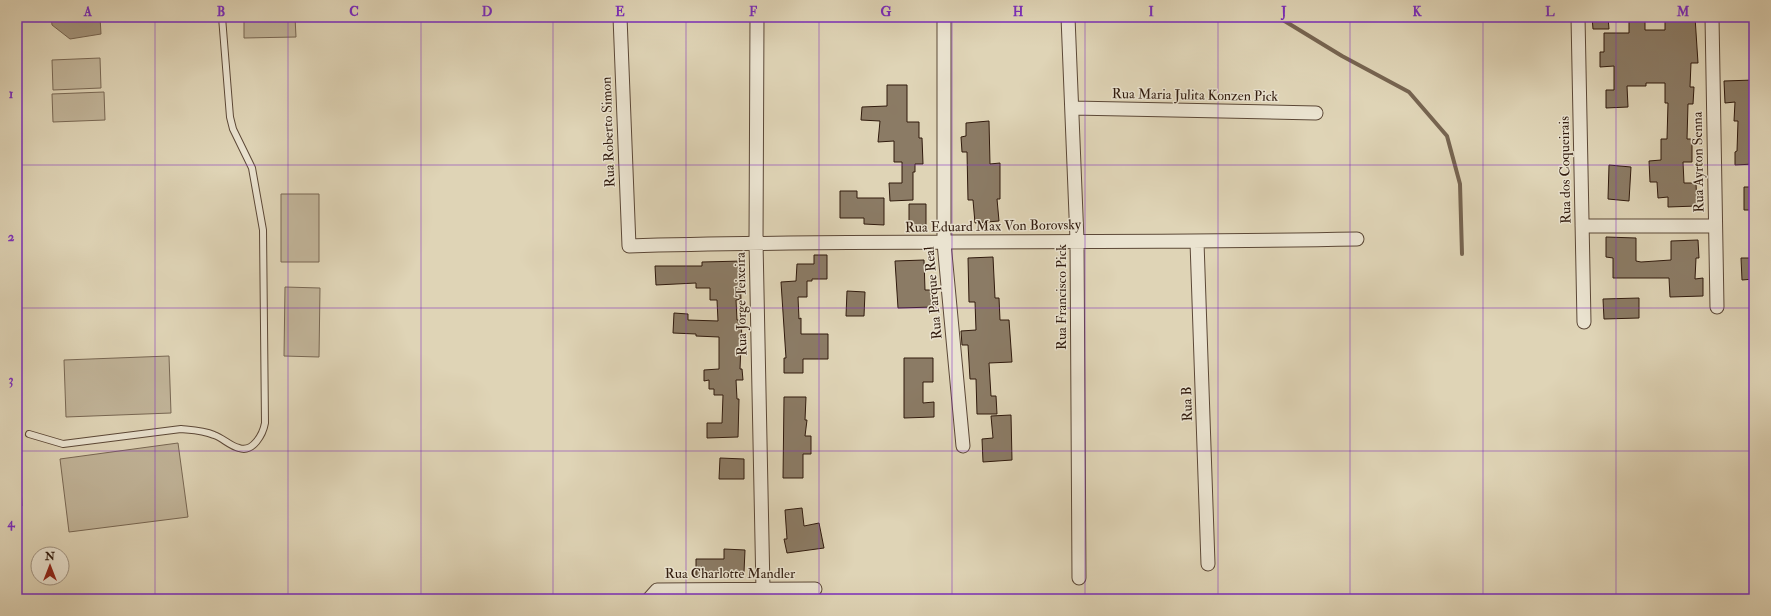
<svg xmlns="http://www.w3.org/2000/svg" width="1771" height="616" viewBox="0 0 1771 616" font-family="'IM FELL Double Pica',serif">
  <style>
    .green { fill: #c1b499; stroke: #786753 }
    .water { fill: #a4957d; stroke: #766450 }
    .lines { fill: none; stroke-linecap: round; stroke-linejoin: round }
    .stream { stroke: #766450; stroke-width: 4 }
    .building { fill: #8b7b65; stroke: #301a0d }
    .lane-casing { stroke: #5c4837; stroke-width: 8 }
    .street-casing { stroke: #5c4837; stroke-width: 15 }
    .lane { stroke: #eae3d0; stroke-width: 6 }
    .street { stroke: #eae3d0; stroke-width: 13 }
    .grid { fill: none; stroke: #7b2cbf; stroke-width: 1; stroke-opacity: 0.55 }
    .labels { text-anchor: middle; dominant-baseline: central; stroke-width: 3; stroke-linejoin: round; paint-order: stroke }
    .street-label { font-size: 14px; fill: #301a0d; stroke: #eae3d0 }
    .neatline { fill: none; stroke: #7b2cbf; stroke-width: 1.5 }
    .grid-label { font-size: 13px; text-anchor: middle; font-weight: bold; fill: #7b2cbf }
  </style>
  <rect width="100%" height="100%" fill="#dfd4b6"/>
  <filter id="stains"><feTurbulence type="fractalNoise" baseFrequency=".005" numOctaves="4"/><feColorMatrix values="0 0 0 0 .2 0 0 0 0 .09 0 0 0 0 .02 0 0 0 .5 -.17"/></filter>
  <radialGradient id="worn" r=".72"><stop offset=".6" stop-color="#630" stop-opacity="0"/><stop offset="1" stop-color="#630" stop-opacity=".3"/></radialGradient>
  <!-- green -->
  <path class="green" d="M244,17H295L296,37L244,38Z
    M100,58L101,88L53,90L52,60Z
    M104,92L105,120L53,122L52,94Z
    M281,194H319V262H281Z
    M285,287L320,288L319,357L284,356Z
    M169,356L171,413L66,417L64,360Z
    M17,442H19L22,506H17Z
    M178,443L188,517L69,532L60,459Z"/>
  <!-- water -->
  <path class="water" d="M51,17H100L101,34L70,39L52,25Z"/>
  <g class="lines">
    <!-- stream -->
    <path class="stream" d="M1278,17L1342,56L1409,92L1447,136L1460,184L1462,254"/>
  </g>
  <!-- building -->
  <path class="building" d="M1592,17H1608L1609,29H1593Z
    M1629,17H1645V30H1665V17H1695L1698,63H1691L1690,87H1694L1693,104H1688L1687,139H1692V162H1683L1684,183H1696L1697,206L1668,207V197L1658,198L1657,182H1650L1649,161L1661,160V139H1667L1668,103H1665V83H1646V86H1627L1628,107L1606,108V90H1614V66L1600,67V52H1604V33H1629Z
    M1754,80V164L1735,165V152L1737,151L1738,121H1734L1735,102L1725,103L1724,81Z
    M887,85H907V122H919V138H922L923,164H915V172H913V200L890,201L889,183H902V162H894V141L878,142L880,121L861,120L862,107L887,106Z
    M989,121L990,164L1000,163V199H997L999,221L975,223L973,200H968L967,152H962L961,137L966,136V123Z
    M1609,165L1631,167L1629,201L1608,199Z
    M1744,187H1754V210H1744Z
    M840,191H857V198H884V225L864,224V218H840Z
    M909,204H926V226L909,227Z
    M1606,237L1636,238V261L1641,262L1671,260V241L1698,240L1699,258H1696L1695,279L1703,278V296L1670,297L1669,278H1613V258L1606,257Z
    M814,255H827V279H812V281H807V297H798L799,319L801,318V334H828V359H803V373H784V358H786L781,282L796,281L797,264H814Z
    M993,257L995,298H999L1000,320H1009L1012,362L989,363L991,396H996L997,414H977L976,379H970L968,345H962L961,331L976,330L975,302H969L968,258Z
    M1741,258H1754V279L1742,280Z
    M924,260L925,290H934L935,307L898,308L895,261Z
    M743,261V280H740L741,299L736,300L737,320H742L740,369H742L743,380H736L737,399H739L738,437L707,438V423H722L723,395H714V389H709V380L704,381V370L719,369V337L696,336V334L673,333L674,313L688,314V320L718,321L717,300H710V288H696V283L656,285L655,266H702V262Z
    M847,291L865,292L864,316H846Z
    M1639,298V318L1604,319L1603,299Z
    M904,358H933V382H923V403L934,402V417L904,418Z
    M784,397H806L805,420H807L805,436H811V454H803V478H783Z
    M1011,415L1012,460L983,462L982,439L993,438L991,416Z
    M720,458L744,459V479H719Z
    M802,508L804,526L819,523L824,548L787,553L784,539H787L785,510Z
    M724,549L745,550L744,572L717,571V576H696V559H724Z"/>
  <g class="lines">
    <defs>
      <path id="lane" d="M29,434L63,444L181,429C193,430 203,430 214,435C223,438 230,446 239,448C253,453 263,434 265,423L263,230L252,168L233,129L230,117L222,17"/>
      <path id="street" d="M620,17L629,246C871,239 1114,244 1357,239
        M757,17L756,242L763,590
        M944,17V243L963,446
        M1068,17L1077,240L1079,578
        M1578,17L1584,322
        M1712,17L1717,307
        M1073,108L1316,113
        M1582,226H1715
        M1197,242L1208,564
        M649,599L657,590L815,589"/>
    </defs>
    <!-- lane casing -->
    <use href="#lane" class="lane-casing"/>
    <!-- street casing -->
    <use href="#street" class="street-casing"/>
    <!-- lane -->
    <use href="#lane" class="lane"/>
    <!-- street -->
    <use href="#street" class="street"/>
  </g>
  <!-- grid -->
  <path class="grid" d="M155,17V599M288,17V599M421,17V599M553,17V599M686,17V599M819,17V599M952,17V599M1085,17V599M1218,17V599M1350,17V599M1483,17V599M1616,17V599M17,165H1754M17,308H1754M17,451H1754"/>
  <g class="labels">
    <!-- street labels -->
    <g class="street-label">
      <text transform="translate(1195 95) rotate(1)">Rua Maria Julita Konzen Pick</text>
      <text transform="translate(608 132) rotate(-92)">Rua Roberto Simon</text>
      <text transform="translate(1698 162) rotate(-91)">Rua Ayrton Senna</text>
      <text transform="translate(1565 170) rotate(-91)">Rua dos Coqueirais</text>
      <text transform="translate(993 226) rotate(-1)">Rua Eduard Max Von Borovsky</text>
      <text transform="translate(933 293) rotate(-95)">Rua Parque Real</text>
      <text transform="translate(1061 297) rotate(-90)">Rua Francisco Pick</text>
      <text transform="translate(741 304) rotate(-91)">Rua Jorge Teixeira</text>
      <text transform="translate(1187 404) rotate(-92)">Rua B</text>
      <text x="730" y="573">Rua Charlotte Mandler</text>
    </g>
  </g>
  <!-- margin -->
  <rect width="1771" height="616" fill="none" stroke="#dfd4b6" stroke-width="44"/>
  <!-- north arrow -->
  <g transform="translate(50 566)"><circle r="19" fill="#eae3d0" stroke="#a09382"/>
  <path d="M0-3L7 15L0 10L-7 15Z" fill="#8f2418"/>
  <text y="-6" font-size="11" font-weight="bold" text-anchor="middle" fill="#301a0d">N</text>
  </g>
  <rect x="22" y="22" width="1727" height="572" class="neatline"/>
  <g class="grid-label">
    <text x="88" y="16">A</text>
    <text x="221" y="16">B</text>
    <text x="354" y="16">C</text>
    <text x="487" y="16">D</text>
    <text x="620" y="16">E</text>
    <text x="753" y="16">F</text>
    <text x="886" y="16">G</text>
    <text x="1018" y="16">H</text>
    <text x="1151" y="16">I</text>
    <text x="1284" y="16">J</text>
    <text x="1417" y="16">K</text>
    <text x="1550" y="16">L</text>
    <text x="1683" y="16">M</text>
    <text x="11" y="98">1</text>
    <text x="11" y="241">2</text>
    <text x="11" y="384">3</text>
    <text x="11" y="527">4</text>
  </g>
  <rect width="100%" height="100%" filter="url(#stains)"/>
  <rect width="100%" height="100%" fill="url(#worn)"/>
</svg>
